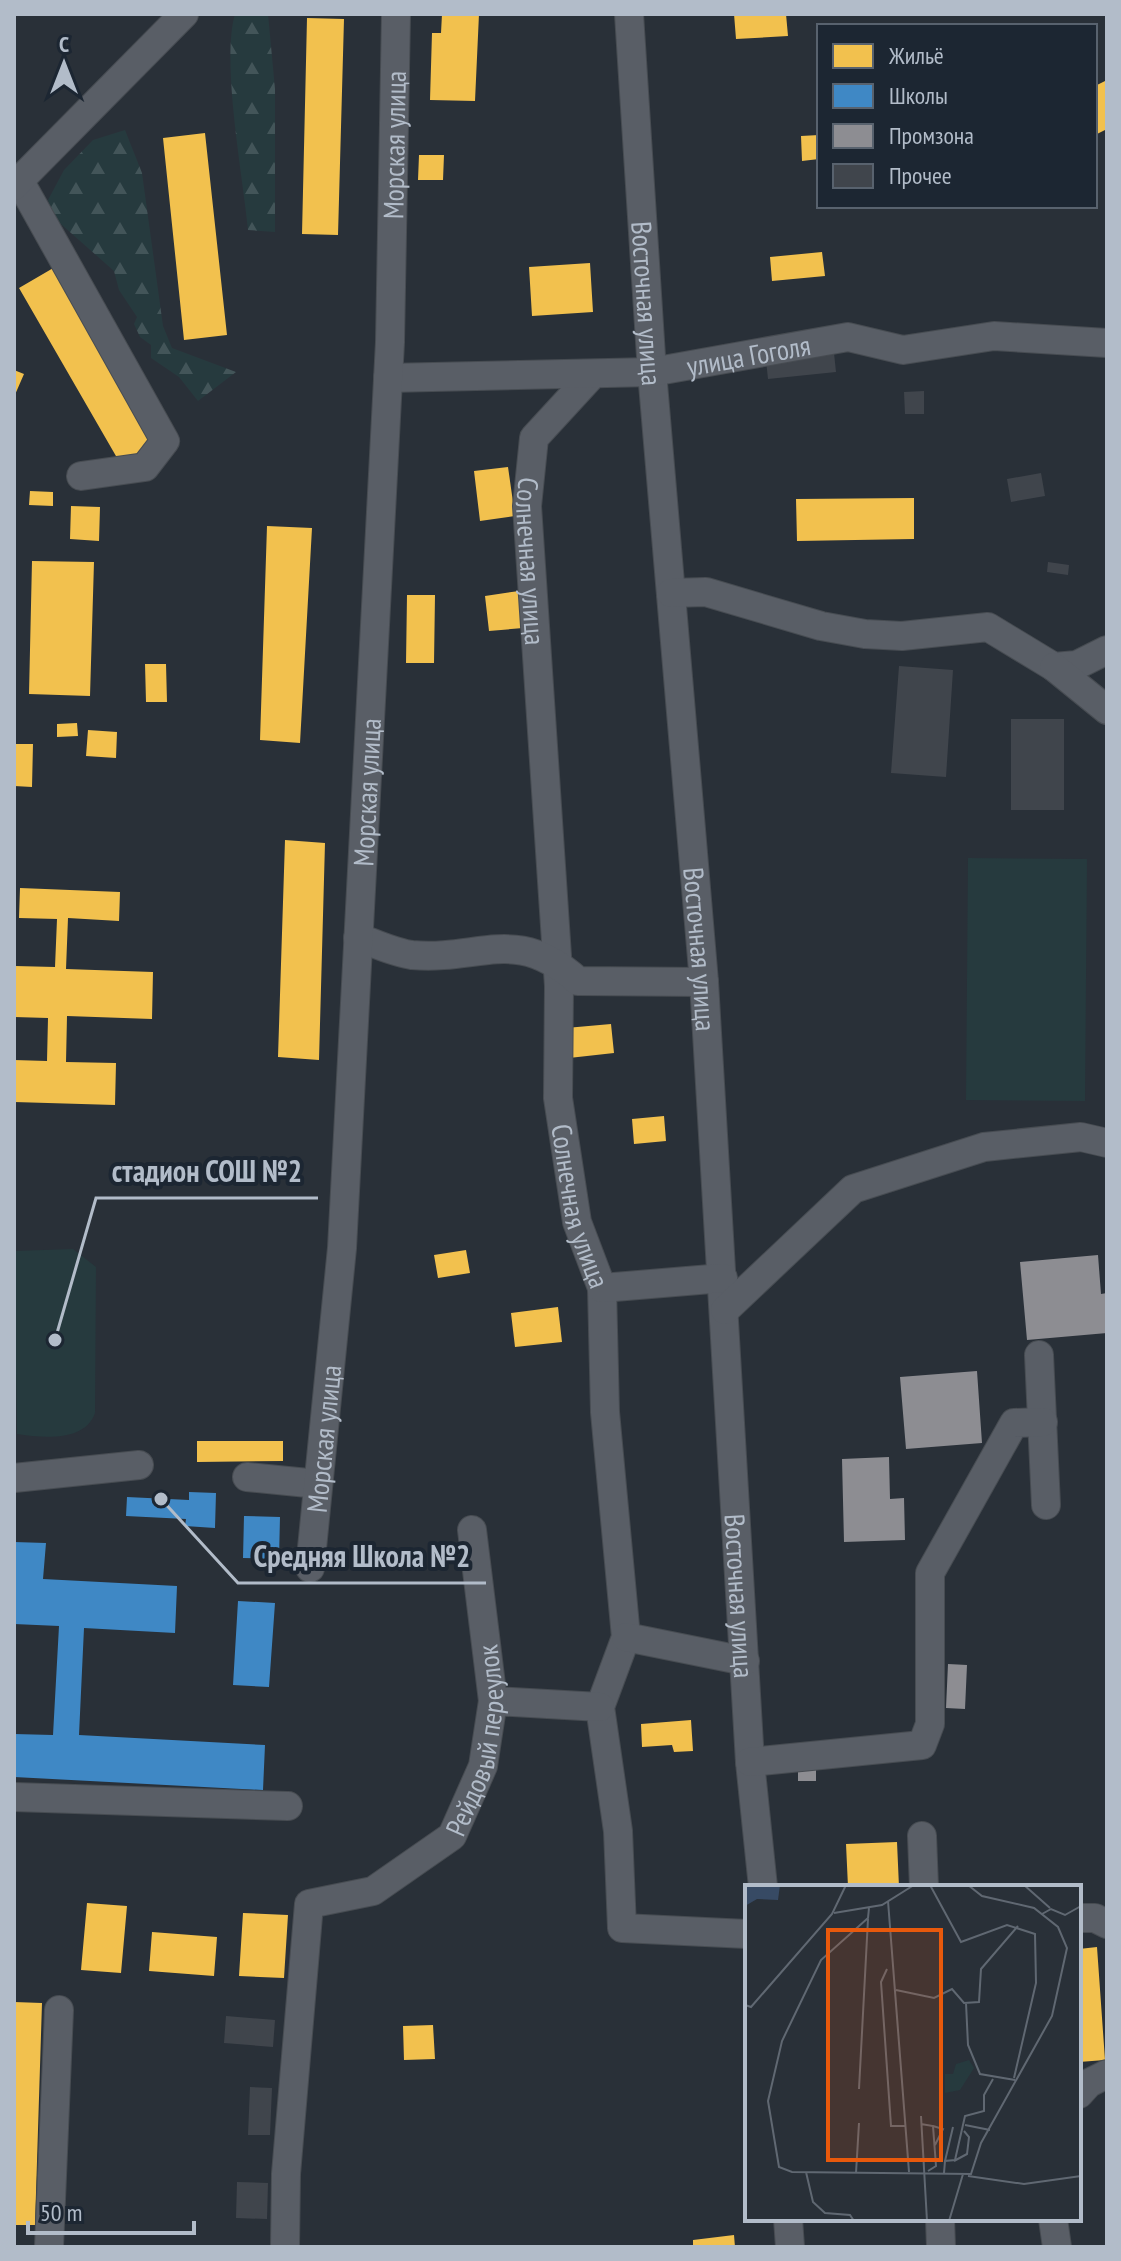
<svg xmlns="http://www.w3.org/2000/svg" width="1121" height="2261" viewBox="0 0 1121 2261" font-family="'PT Sans Narrow',sans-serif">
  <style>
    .forest { fill: url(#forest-firs) }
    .pitch { fill: #263a3e }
    .homes { fill: #f2c14e }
    .schools { fill: #3f88c5 }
    .industry { fill: #8d8d92 }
    .building { fill: #40454c }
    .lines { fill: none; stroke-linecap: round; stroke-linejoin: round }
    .minor-casing { stroke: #474c52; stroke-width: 30 }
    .minor { stroke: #595e66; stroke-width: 28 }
    .labels { text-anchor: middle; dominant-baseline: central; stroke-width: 8; stroke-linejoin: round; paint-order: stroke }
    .street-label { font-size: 28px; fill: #b2bcc9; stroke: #1c2632 }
    .inset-road { fill: none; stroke: #606872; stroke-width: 2 }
    .view { fill: #e8590c; fill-opacity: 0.15; stroke: #e8590c; stroke-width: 4 }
    .inset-edge { fill: none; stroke: #b2bcc9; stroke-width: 4 }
    .leader { fill: none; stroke: #b2bcc9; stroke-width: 3 }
    .callout-dot { fill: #b2bcc9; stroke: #1c2632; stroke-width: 3 }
    .callout-label { font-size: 30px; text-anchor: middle; font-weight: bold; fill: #b2bcc9; stroke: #1c2632; stroke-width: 8; stroke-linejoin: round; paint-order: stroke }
  </style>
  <defs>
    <pattern id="forest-firs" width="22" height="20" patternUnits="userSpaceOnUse" patternTransform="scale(2)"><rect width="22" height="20" fill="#263a3e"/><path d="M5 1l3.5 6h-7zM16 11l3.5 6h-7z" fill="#435559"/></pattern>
  </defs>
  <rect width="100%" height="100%" fill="#293038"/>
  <!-- forest -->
  <path class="forest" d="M235,14H268L275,89V232L248,230C243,176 221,62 235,14Z
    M125,130L142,173L163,326L172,348L236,372L198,401L179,377L151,358V345L140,337L134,324L137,317L119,290L114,271L54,218L48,200L64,170L93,140Z"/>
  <!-- pitch -->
  <path class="pitch" d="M968,858L1087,859L1085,1101L966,1100Z
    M73,1249L96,1267L95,1413C85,1442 43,1438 17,1434L14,1251Z"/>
  <!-- homes -->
  <path class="homes" d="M442,14H479L475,101L430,100L432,33H441Z
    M734,14H786L788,36L736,39Z
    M307,18L344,19L338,235L302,234Z
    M1107,80V129L1095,135V86Z
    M205,133L227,335L184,340L163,138Z
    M819,135V159L802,161L801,136Z
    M419,155H444L443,180H418Z
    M822,252L825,276L772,281L770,257Z
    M590,263L593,312L532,316L529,267Z
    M55,267L157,442L120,463L19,288Z
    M14,370L24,374L14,397Z
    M508,467L515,516L480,521L474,471Z
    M30,491L53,492V506L29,505Z
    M914,498V539L797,541L796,499Z
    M71,506L100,507L99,541L70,539Z
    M267,526L312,528L300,743L260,740Z
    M32,561L94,562L90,696L29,694Z
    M519,591L523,628L489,631L485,596Z
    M407,595H435L434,663H406Z
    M145,664H166L167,702H146Z
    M77,723L78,736L57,737V724Z
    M88,730L117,732L116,758L86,756Z
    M14,744H33L32,787L14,786Z
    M285,840L325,843L319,1060L278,1057Z
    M20,888L120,892L119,921L68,918L66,969L153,972L152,1019L67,1016L66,1062L116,1063L115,1105L14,1102V1060L47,1061L48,1018L14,1017L15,966L55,967L57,919L19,918Z
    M611,1024L614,1053L569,1058L566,1028Z
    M664,1116L666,1141L634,1144L632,1119Z
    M466,1250L470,1273L438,1278L434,1255Z
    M558,1307L562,1342L515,1347L511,1313Z
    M197,1441H283V1461L197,1462Z
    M691,1720L693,1751L674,1752L672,1745L642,1747L641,1724Z
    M897,1842L899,1887H848L846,1844Z
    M87,1903L127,1906L121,1973L81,1970Z
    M243,1913L288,1915L284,1978L239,1976Z
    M152,1932L217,1937L214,1976L149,1971Z
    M1097,1947L1105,2060L1079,2062V1949Z
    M14,2002L42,2003L35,2225H14Z
    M433,2025L435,2059L404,2060L403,2026Z
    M734,2235L735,2247H693V2240Z"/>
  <!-- schools -->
  <path class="schools" d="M189,1492L216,1493L215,1528L185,1526L186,1519L126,1516L127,1497L189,1500Z
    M244,1516L280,1517L279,1559L243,1558Z
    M14,1542L46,1543L43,1579L177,1586L175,1633L84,1628L79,1735L265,1745L263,1790L14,1777V1734L53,1735L59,1626L14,1624Z
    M238,1601L275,1603L269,1687L233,1685Z"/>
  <!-- industry -->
  <path class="industry" d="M1098,1255L1101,1294L1107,1293V1333L1027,1340L1020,1262Z
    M977,1371L982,1443L906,1449L900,1377Z
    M889,1457L890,1499L904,1498L905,1540L844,1542L842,1459Z
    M948,1664L967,1665L965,1709L946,1708Z
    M798,1769L816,1770V1781H798Z"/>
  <!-- building -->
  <path class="building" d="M834,353L836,372L768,379L766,360Z
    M924,391V414H905L904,392Z
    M1041,473L1045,496L1011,502L1007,479Z
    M1048,562L1069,565L1068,575L1047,572Z
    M899,666L953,670L946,777L891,773Z
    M1011,719H1064V810H1011Z
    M226,2016L275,2020L273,2047L224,2043Z
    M250,2087L272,2088L270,2135H248Z
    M237,2182L268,2183L267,2219L236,2218Z"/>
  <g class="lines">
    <defs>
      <g id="minor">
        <path id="s1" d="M629,14L652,372L704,982L750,1762L763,1887"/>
        <path d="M19,180L165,441L145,467L81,476"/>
        <path d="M14,186L184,14"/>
        <path id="s2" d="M591,376L534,438L527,506L559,986L558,1098L577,1222L602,1288L605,1412L626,1637L600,1707L618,1831L622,1928L747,1934"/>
        <path id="s3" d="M388,378L652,372L848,337L903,350L994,336L1107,343"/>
        <path d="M671,593L706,592L821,626L865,634L902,636L988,627L1054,667L1077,665L1107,650"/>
        <path d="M1054,667L1107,710"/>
        <path d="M358,938C375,943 395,953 412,955C481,961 516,925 578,981L704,982"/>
        <path d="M602,1288L723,1278"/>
        <path d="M725,1310L853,1189L984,1147L1081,1137L1107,1143"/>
        <path d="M1039,1355L1046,1505"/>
        <path d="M247,1477L318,1484"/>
        <path d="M14,1478L139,1465"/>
        <path id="s4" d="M310,1568L342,1248L390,342L396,14"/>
        <path d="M626,1637L745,1661"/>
        <path d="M493,1701L600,1707"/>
        <path d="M750,1762L922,1745L930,1724V1573L1014,1423L1043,1422"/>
        <path d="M14,1797L288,1806"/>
        <path d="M922,1836L924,1887"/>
        <path d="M1079,1918H1095L1107,1924"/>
        <path d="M1079,2094L1089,2083L1107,2074"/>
        <path d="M788,2219L790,2247"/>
        <path d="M940,2219L941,2247"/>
        <path d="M1053,2219L1057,2247"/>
        <path d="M49,2247L59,2010"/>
        <path id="s5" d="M285,2247L286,2174L309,1904L373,1891L452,1836L483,1766L493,1701L472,1530"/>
      </g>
    </defs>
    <!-- minor casing -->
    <use href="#minor" class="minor-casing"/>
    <!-- minor -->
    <use href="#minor" class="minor"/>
  </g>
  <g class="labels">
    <!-- street labels -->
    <g class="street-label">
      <text stroke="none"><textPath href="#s4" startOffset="1426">Морская улица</textPath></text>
      <text stroke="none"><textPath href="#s1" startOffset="290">Восточная улица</textPath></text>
      <text stroke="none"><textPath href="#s3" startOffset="362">улица Гоголя</textPath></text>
      <text stroke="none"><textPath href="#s2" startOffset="208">Солнечная улица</textPath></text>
      <text stroke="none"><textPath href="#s4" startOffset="778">Морская улица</textPath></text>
      <text stroke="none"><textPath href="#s1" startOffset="938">Восточная улица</textPath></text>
      <text stroke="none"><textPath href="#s2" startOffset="856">Солнечная улица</textPath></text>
      <text stroke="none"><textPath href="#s4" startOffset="130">Морская улица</textPath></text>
      <text stroke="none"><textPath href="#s1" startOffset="1586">Восточная улица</textPath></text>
      <text stroke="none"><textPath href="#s5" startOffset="606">Рейдовый переулок</textPath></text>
    </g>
  </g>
  <!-- overview -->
  <g transform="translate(745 1885)">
    <rect width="336" height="336" fill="#293038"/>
    <path d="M224,175L229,183L215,205L200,208V189H208L211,179Z" fill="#263a3e"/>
    <path d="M0,0H35L33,15L12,14L0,21Z" fill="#374a64"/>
    <path class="inset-road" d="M185,0L216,57L262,40L290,49L291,98L269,193M279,0L305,23M143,16L164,287M124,23L123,33L76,75L37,156L23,216L34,282L47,287L226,289L236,258L307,131L322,63L313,42L289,23L237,11L223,0M89,28L137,20L169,0M297,29L306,24L320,30L336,21M142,84L136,97L146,241H160M151,105L189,113L207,104L219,118L234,117L236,84L273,41M221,118L223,160L235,189L270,195M0,120L6,122L87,29L101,0M114,204L123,34M176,231L182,336M176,239L188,241L191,281L183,286M220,240L245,245M188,241L198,244L190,260M200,276L208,242M209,276L222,269L224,252L219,246M61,287L68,317L80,328L105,330L109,336M111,288L114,238M199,288L200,276L210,275L220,231L239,226V210L248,194M223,291L279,299L336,291M204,336L218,289"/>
    <path class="view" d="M83,45H196V275H83Z"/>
    <rect width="336" height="336" class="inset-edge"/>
  </g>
  <!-- callouts -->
  <path class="leader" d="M55 1340L96 1198H318M161 1499L238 1583H486"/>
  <g class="callout-dot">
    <circle cx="55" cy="1340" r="8"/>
    <circle cx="161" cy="1499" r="8"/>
  </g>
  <g class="callout-label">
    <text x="207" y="1182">стадион СОШ №2</text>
    <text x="362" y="1567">Средняя Школа №2</text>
  </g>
  <!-- border -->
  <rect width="1121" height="2261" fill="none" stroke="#b2bcc9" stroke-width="32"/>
  <!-- legend -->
  <rect x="817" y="24" width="280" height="184" fill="#1c2632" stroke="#58626e" stroke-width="2"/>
  <rect x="833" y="44" width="40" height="24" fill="#f2c14e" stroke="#58626e" stroke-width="2"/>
  <text x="889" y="64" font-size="24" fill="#b2bcc9">Жильё</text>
  <rect x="833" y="84" width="40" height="24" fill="#3f88c5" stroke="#58626e" stroke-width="2"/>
  <text x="889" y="104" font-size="24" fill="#b2bcc9">Школы</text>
  <rect x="833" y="124" width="40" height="24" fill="#8d8d92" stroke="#58626e" stroke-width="2"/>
  <text x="889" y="144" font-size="24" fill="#b2bcc9">Промзона</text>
  <rect x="833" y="164" width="40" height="24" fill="#40454c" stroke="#58626e" stroke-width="2"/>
  <text x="889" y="184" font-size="24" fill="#b2bcc9">Прочее</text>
  <!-- north arrow -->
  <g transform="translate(64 64)" stroke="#1c2632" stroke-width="6" paint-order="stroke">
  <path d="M0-6L14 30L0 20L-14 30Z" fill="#b2bcc9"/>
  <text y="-12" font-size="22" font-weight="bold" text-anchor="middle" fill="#b2bcc9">С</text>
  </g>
  <!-- scale -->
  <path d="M28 2221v12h166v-12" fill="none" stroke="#b2bcc9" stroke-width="4"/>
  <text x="40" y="2221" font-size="24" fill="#b2bcc9" stroke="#1c2632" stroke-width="6" paint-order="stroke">50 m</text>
</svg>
